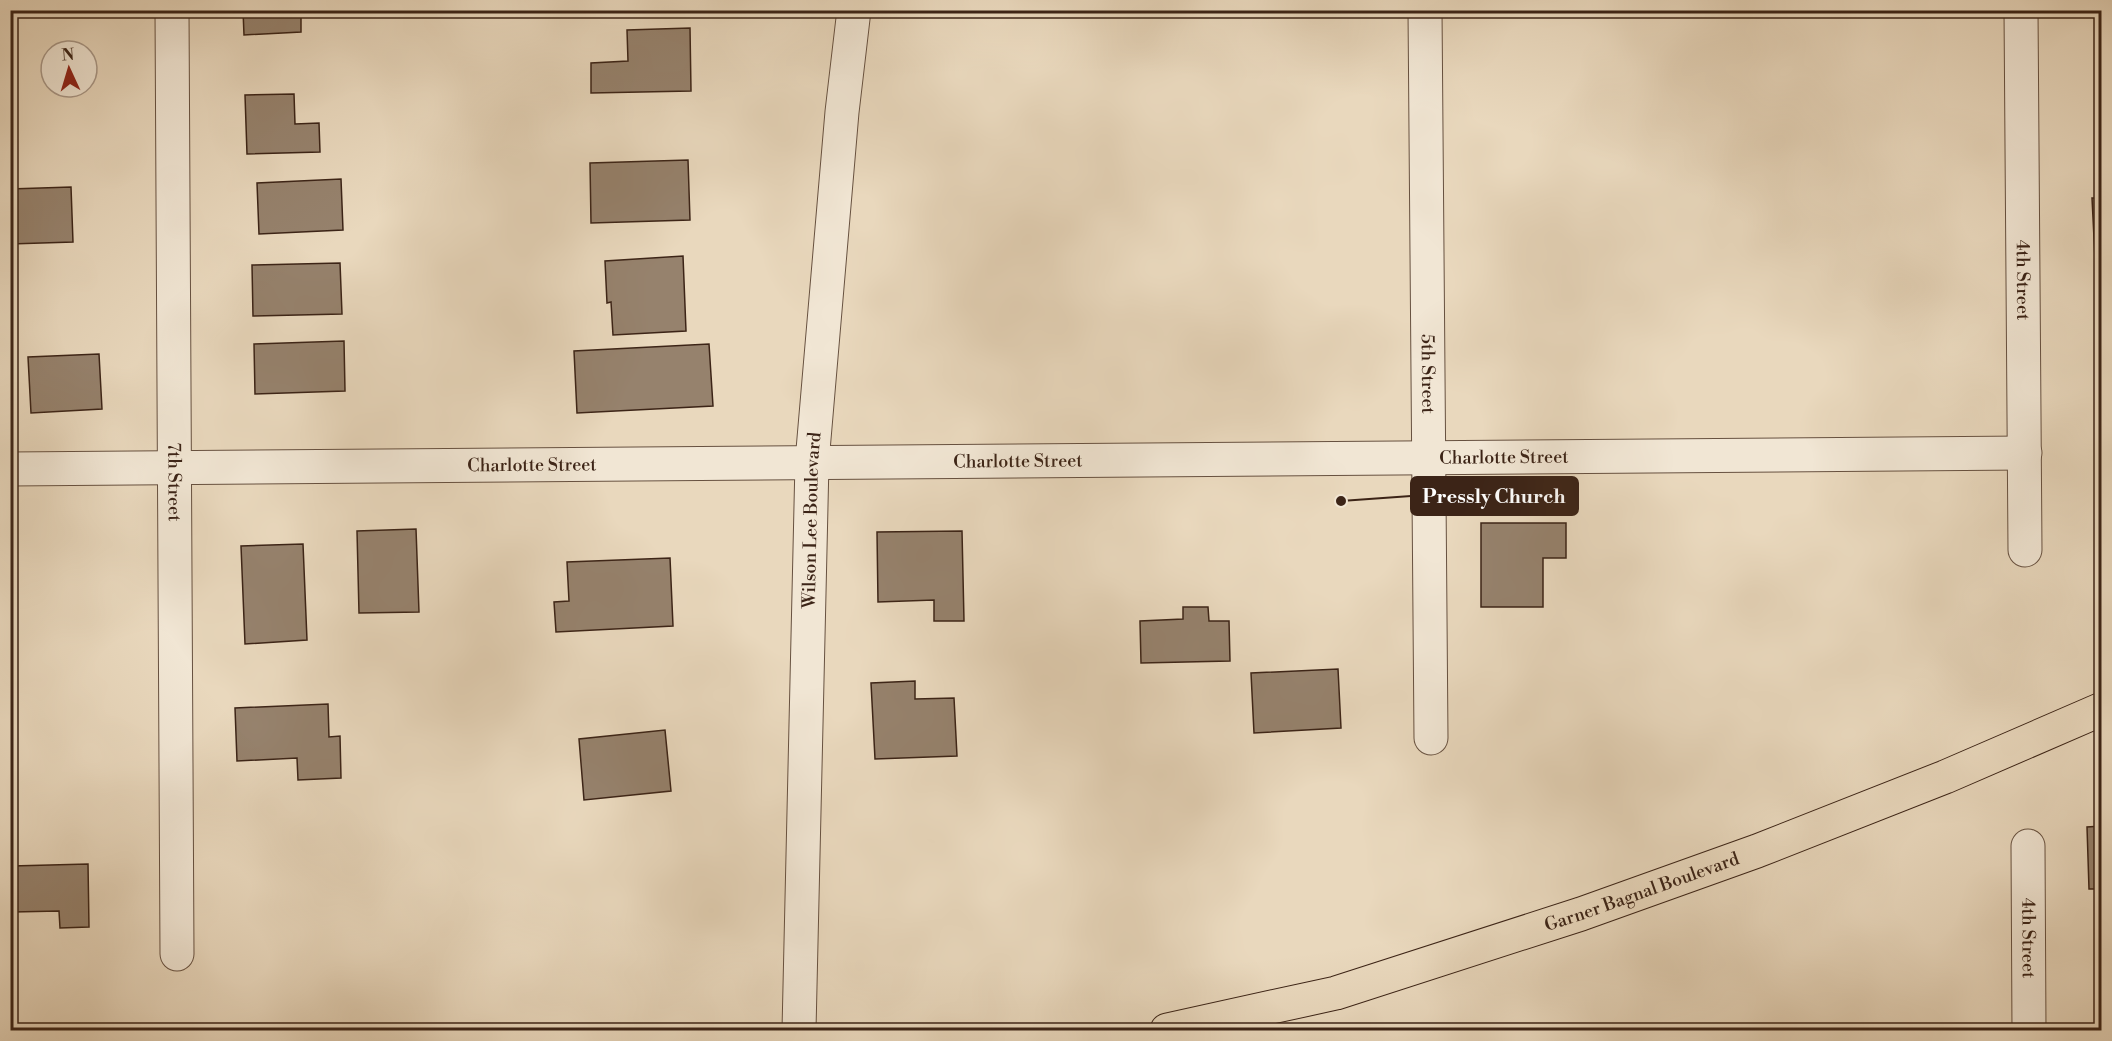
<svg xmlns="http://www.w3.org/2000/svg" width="2112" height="1041" viewBox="0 0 2112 1041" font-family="'Libre Bodoni',serif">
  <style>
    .building { fill: #96826d; stroke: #3c2417; stroke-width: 1.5 }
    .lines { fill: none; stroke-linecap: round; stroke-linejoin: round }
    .minor-casing { stroke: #675140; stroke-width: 35 }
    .highway-casing { stroke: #3c2417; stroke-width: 35 }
    .minor { stroke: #f1e6d4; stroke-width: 33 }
    .highway { stroke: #e9d8bd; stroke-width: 33 }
    .labels { text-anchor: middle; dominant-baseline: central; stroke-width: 5; stroke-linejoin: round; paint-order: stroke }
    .street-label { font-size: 18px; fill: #3c2417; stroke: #f1e6d4 }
    .leader { fill: none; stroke: #3c2417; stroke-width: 2 }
    .callout-dot { fill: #3c2417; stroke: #f1e6d4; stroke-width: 2 }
    .callout { fill: #3c2417; stroke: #3c2417; stroke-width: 2 }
    .callout-label { font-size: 20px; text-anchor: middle; font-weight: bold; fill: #fff }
  </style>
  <rect width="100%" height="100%" fill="#e9d8bd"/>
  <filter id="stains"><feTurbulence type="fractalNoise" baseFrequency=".00333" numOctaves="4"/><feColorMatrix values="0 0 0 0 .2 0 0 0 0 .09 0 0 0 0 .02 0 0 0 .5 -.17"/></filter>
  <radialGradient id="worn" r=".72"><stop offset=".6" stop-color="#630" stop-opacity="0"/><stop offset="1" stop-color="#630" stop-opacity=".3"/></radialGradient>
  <!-- building -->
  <path class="building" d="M243,10H301V32L244,35Z
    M2096,10H2102V54H2097Z
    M690,28L691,91L591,93V63L628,61L627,30Z
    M294,94L295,124L319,123L320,152L247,154L245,95Z
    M2095,120H2102V149H2096Z
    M688,160L690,220L591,223L590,163Z
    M341,179L343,230L259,234L257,183Z
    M71,187L73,242L10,244V189Z
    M2092,198H2102V257L2095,258Z
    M683,256L686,331L613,335L611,302L607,303L605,261Z
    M340,263L342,314L253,316L252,265Z
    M2095,340H2102V378L2096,379Z
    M344,341L345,391L255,394L254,344Z
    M709,344L713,406L577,413L574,351Z
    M99,354L102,409L31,413L28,357Z
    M1481,523H1566V558H1543V607H1481Z
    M416,529L419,612L359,613L357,531Z
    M962,531L964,621H934V600L878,602L877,532Z
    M303,544L307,640L245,644L241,546Z
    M670,558L673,626L556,632L554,602L569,601L567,562Z
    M1183,607H1208L1209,621H1229L1230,661L1141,663L1140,621L1183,619Z
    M1338,669L1341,728L1254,733L1251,673Z
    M915,681V699L954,698L957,756L875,759L871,683Z
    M328,704L329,737L340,736L341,778L298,780L297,758L237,761L235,708Z
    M665,730L671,791L584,800L579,739Z
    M2102,826V889H2089L2087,827Z
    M88,864L89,927L60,928L59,911L13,912L12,866Z
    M1953,1028V1030H1902Z"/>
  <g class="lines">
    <defs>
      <g id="minor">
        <path id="s1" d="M172,10L177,954"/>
        <path id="s2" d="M1425,10L1431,738"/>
        <path id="s3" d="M2021,10L2025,550"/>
        <path id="s4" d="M10,469L2025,453"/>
        <path id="s5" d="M2028,846L2029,1030"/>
        <path id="s6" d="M799,1030L812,462L842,112L854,10"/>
      </g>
      <g id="highway">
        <path id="s7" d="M1167,1030L1336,993L1581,914L1757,851L1945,777L2102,709"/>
      </g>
    </defs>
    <!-- minor casing -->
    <use href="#minor" class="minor-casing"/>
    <!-- highway casing -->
    <use href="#highway" class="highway-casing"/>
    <!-- minor -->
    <use href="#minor" class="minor"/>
    <!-- highway -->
    <use href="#highway" class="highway"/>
  </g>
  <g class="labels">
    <!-- street labels -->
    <g class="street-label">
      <text stroke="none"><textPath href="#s3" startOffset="270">4th Street</textPath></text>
      <text stroke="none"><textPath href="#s2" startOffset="364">5th Street</textPath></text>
      <text stroke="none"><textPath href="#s4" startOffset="1494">Charlotte Street</textPath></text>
      <text stroke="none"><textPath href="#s4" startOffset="1008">Charlotte Street</textPath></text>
      <text stroke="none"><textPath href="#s4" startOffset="522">Charlotte Street</textPath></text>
      <text stroke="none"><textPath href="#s1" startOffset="472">7th Street</textPath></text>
      <text stroke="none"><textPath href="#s6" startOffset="510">Wilson Lee Boulevard</textPath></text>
      <text stroke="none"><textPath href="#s7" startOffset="495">Garner Bagnal Boulevard</textPath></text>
      <text stroke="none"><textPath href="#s5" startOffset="92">4th Street</textPath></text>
    </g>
  </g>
  <!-- callouts -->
  <path class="leader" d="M1341 501L1411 496"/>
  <circle class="callout-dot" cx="1341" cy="501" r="6"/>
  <rect class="callout" x="1411" y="477" width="167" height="38" rx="6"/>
  <g class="callout-label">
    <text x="1494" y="503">Pressly Church</text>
  </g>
  <!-- margin -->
  <rect width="2112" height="1041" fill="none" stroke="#e9d8bd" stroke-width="36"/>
  <rect x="12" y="12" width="2088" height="1017" fill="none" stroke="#3c2417" stroke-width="3"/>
  <rect x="18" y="18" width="2076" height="1005" fill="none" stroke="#3c2417" stroke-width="1.5"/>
  <!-- north arrow -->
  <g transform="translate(69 69) rotate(356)"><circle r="28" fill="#f1e6d4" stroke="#a99888" stroke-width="1.5"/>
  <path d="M0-4.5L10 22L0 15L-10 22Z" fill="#8f2418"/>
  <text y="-9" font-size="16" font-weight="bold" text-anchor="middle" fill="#3c2417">N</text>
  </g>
  <rect width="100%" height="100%" filter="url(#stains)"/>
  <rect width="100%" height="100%" fill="url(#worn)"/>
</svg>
